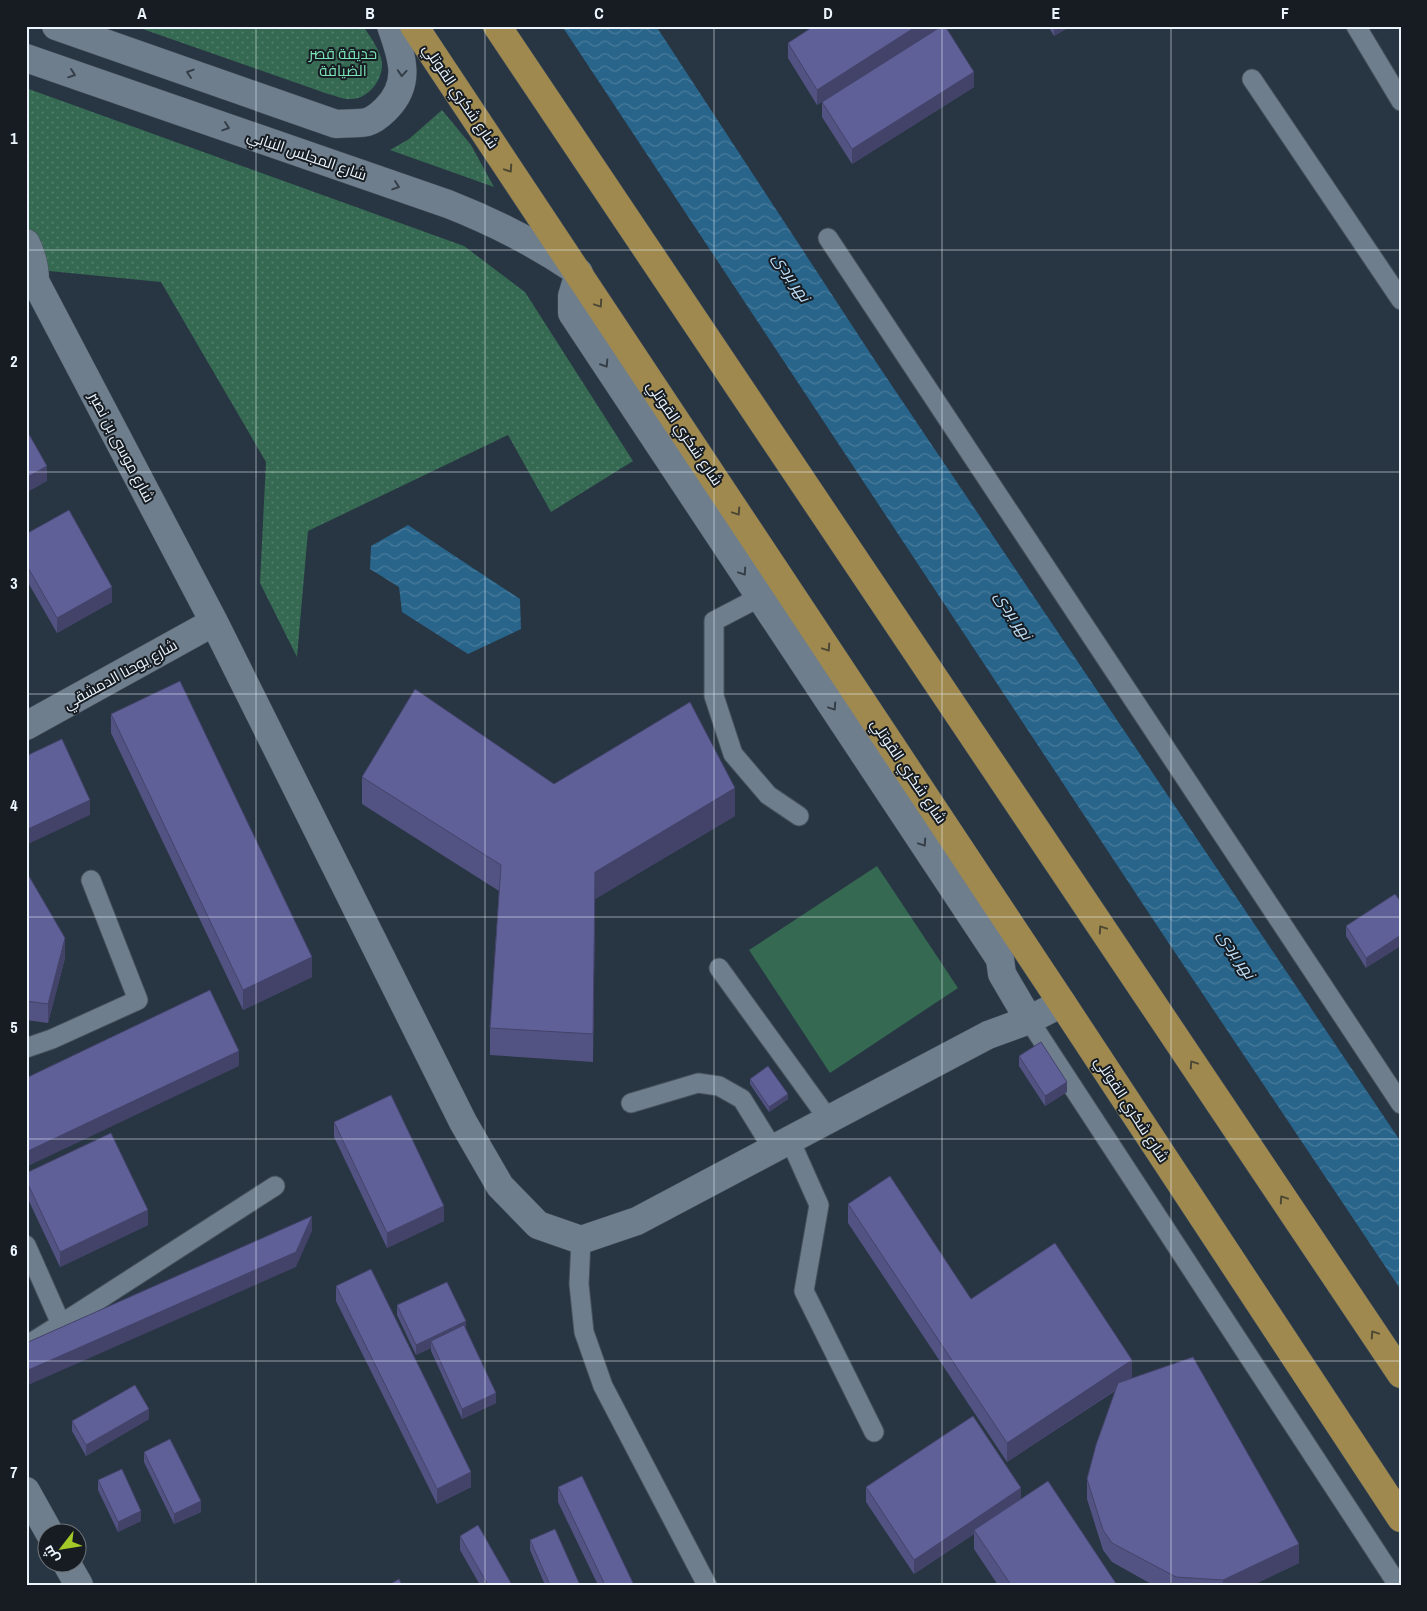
<svg xmlns="http://www.w3.org/2000/svg" width="1427" height="1611" viewBox="0 0 1427 1611" font-family="'Archivo Narrow',Cairo,sans-serif">
  <style>
    .grass { fill: url(#grass-dots) }
    .pitch { fill: #356952 }
    .water { fill: url(#water-waves) }
    .lines { fill: none; stroke-linecap: round; stroke-linejoin: round }
    .service-casing { stroke: #45515b; stroke-width: 21 }
    .minor-casing { stroke: #45515b; stroke-width: 29 }
    .secondary-casing { stroke: #45515b; stroke-width: 29 }
    .trunk-casing { stroke: #45515b; stroke-width: 29 }
    .service { stroke: #6e7e8d; stroke-width: 19 }
    .minor { stroke: #6e7e8d; stroke-width: 28 }
    .secondary { stroke: #6e7e8d; stroke-width: 28 }
    .trunk { stroke: #a0894e; stroke-width: 28 }
    .wall { fill: #535383 }
    .shaded-wall { fill: #43436a }
    .building { fill: #606098; stroke: #43436a }
    .oneway { stroke: #353e47 }
    .oneway2 { stroke: #4d4834 }
    .grid { fill: none; stroke: #ecf5fd; stroke-width: 1; stroke-opacity: 0.55 }
    .labels { text-anchor: middle; dominant-baseline: central; stroke-width: 4; stroke-linejoin: round; paint-order: stroke }
    .park-label { font-size: 15px; fill: #7be2b5; stroke: #161c22 }
    .street-label { font-size: 15px; fill: #ecf5fd; stroke: #161c22 }
    .water-label { font-size: 16px; font-style: italic; fill: #c0dff7; stroke: #161c22 }
    .neatline { fill: none; stroke: #ecf5fd; stroke-width: 2 }
    .grid-label { font-size: 16px; text-anchor: middle; font-weight: bold; fill: #ecf5fd }
  </style>
  <defs>
    <pattern id="grass-dots" width="8" height="8" patternUnits="userSpaceOnUse" patternTransform="scale(1.25)"><rect width="8" height="8" fill="#356952"/><path d="M2 2h.1M6 6h.1" fill="none" stroke="#527f6c" stroke-width="1.8" stroke-linecap="round"/></pattern>
    <pattern id="water-waves" width="16" height="10" patternUnits="userSpaceOnUse" patternTransform="scale(1.25)"><rect width="16" height="10" fill="#29648a"/><path d="M0 5q4-4 8 0t8 0" fill="none" stroke="#487b9b"/></pattern>
  </defs>
  <rect width="100%" height="100%" fill="#283542"/>
  <!-- grass -->
  <path class="grass" d="M134,26H363C369,34 383,55 382,65C382,81 368,99 351,99C344,100 334,95 328,94Z
    M26,88L464,246L525,292L633,461L551,512L508,435L308,531L297,657L260,583L266,462L161,282L49,271L26,228Z
    M442,110L471,145L494,187L390,150L409,139Z"/>
  <!-- pitch -->
  <path class="pitch" d="M877,866L958,988L830,1073L749,950Z"/>
  <!-- water -->
  <path class="water" d="M562,26H656L876,362L1401,1142V1290L1164,936Z
    M408,525L520,599L521,629L468,654L402,612L399,587L370,569L371,546Z"/>
  <g class="lines">
    <defs>
      <path id="service" d="M1356,26L1401,101
        M1252,79L1401,300
        M828,238L1401,1104
        M760,597L714,621V696L733,754L768,795L799,816
        M719,968L829,1120
        M1029,1020L1398,1585
        M26,1048L52,1039L138,1000L91,880
        M631,1103L698,1083L719,1086L742,1099L773,1149
        M790,1140L819,1205L804,1291L874,1432
        M581,1240L579,1284L584,1332L603,1386L707,1585
        M26,1245L61,1324L26,1346
        M61,1324L275,1186"/>
      <path id="minor" d="M26,243C32,255 35,267 35,281
        M579,273L572,296V313L1000,959L1002,974L1029,1020
        M26,275L35,281L214,622L463,1122L500,1186L538,1225L581,1240L637,1221L988,1035L1029,1020L1062,1003
        M26,726L214,622
        M26,1491L50,1534
        M67,1564L79,1585"/>
      <path id="secondary" d="M56,26L336,124C345,123 357,124 367,122C374,120 381,114 386,109C412,83 402,57 391,26
        M26,58L448,204C494,222 537,244 578,272"/>
      <path id="trunk" d="M414,26L1062,1003L1401,1518
        M497,26L1401,1374"/>
    </defs>
    <!-- service casing -->
    <use href="#service" class="service-casing"/>
    <!-- minor casing -->
    <use href="#minor" class="minor-casing"/>
    <!-- secondary casing -->
    <use href="#secondary" class="secondary-casing"/>
    <!-- trunk casing -->
    <use href="#trunk" class="trunk-casing"/>
    <!-- service -->
    <use href="#service" class="service"/>
    <!-- minor -->
    <use href="#minor" class="minor"/>
    <!-- secondary -->
    <use href="#secondary" class="secondary"/>
    <!-- trunk -->
    <use href="#trunk" class="trunk"/>
  </g>
  <!-- wall -->
  <path class="wall" d="M939,26V28L817,105L788,58V43Z
    M1048,26H1071L1054,36Z
    M974,87L852,164L822,117V102Z
    M26,534L112,602L57,633L26,579Z
    M111,714L312,977L243,1010L111,733Z
    M362,777L554,784L735,816L595,899L593,1062L490,1055V1028L499,891L362,804Z
    M26,871L65,958L48,1023L26,1020Z
    M1395,894L1366,968L1346,936V926Z
    M1019,1056L1067,1092L1045,1106L1019,1066Z
    M750,1079L788,1099L769,1112L750,1084Z
    M334,1122L444,1221L387,1248L334,1137Z
    M26,1173L148,1225L60,1267L26,1195Z
    M848,1204L971,1299L1132,1378L1299,1563L1253,1585H1153L1112,1562L1103,1550L1087,1499V1479L1115,1391L1007,1462L848,1223Z
    M336,1286L471,1487L437,1504L336,1301Z
    M397,1305L466,1329L496,1403L462,1419L431,1351V1348L416,1355L397,1315Z
    M149,1419L86,1456L72,1431V1421Z
    M144,1452L201,1512L174,1524L144,1462Z
    M98,1480L141,1521L118,1532L98,1490Z
    M558,1487L634,1585H598L558,1502Z
    M866,1487L1021,1499L1117,1585H998L974,1549V1534L914,1574L866,1502Z
    M460,1536L512,1585H480L460,1550Z
    M530,1540L580,1585H545L530,1550Z"/>
  <!-- shaded-wall -->
  <path class="shaded-wall" d="M917,26H939V28L817,105V90Z
    M1054,26H1071L1054,36Z
    M974,72V87L852,164V149Z
    M47,466V481L26,493V478Z
    M112,587V602L57,633V618Z
    M735,788V816L595,899L593,1062L595,872Z
    M90,800V815L26,845V830Z
    M1401,935V946L1366,968V958Z
    M65,938V958L48,1023V1004Z
    M312,957V977L243,1010V990Z
    M239,1051V1066L26,1167V1152Z
    M1067,1082V1092L1045,1106V1096Z
    M788,1094V1099L769,1112V1107Z
    M444,1206V1221L387,1248V1233Z
    M148,1210V1225L60,1267V1252Z
    M312,1216V1231L296,1267L26,1386V1371Z
    M466,1321V1331L431,1341V1348L416,1355V1345Z
    M1132,1360V1379L1007,1462V1443Z
    M496,1393V1403L462,1419V1409Z
    M149,1409V1419L86,1456V1445Z
    M471,1472V1487L437,1504V1489Z
    M1021,1488V1503L974,1530V1534L914,1574V1560Z
    M201,1501V1512L174,1524V1514Z
    M141,1511V1521L118,1532V1522Z
    M1299,1544V1563L1253,1585H1223V1580Z"/>
  <!-- building -->
  <path class="building" d="M814,26H917L817,90L788,43Z
    M942,26H945L974,72L852,149L822,102Z
    M26,429L47,466L26,478Z
    M69,510L112,587L57,618L26,564V534Z
    M180,681L312,957L243,990L111,714Z
    M415,689L554,784L690,702L735,788L595,872L593,1034L490,1028L501,865L362,777Z
    M62,739L90,800L26,830V756Z
    M26,871L65,938L48,1004L26,1001Z
    M1395,894L1401,902V935L1366,958L1346,926Z
    M210,990L239,1051L26,1152V1078Z
    M1041,1042L1067,1082L1045,1096L1019,1056Z
    M768,1066L788,1094L769,1107L750,1079Z
    M391,1095L444,1206L387,1233L334,1122Z
    M111,1133L148,1210L60,1252L26,1180V1173Z
    M890,1176L971,1299L1055,1243L1132,1360L1007,1443L848,1204Z
    M312,1216L296,1252L26,1371V1343Z
    M371,1269L471,1472L437,1489L336,1286Z
    M447,1282L466,1321L416,1345L397,1305Z
    M464,1325L496,1393L462,1409L431,1341Z
    M1193,1357L1299,1544L1223,1580L1176,1577L1112,1543L1103,1530L1087,1479L1096,1445L1118,1383Z
    M135,1385L149,1409L86,1445L72,1421Z
    M973,1416L1021,1488L914,1560L866,1487Z
    M170,1439L201,1501L174,1514L144,1452Z
    M122,1469L141,1511L118,1522L98,1480Z
    M582,1476L634,1585H605L558,1487Z
    M1048,1481L1117,1585H1011L974,1530Z
    M478,1525L512,1585H488L460,1536Z
    M555,1529L580,1585H550L530,1540Z
    M399,1579L402,1585H389Z"/>
  <!-- one-way arrows -->
  <defs><path id="oneway-chevron" d="M-2-3.5L2.5 0L-2 3.5" fill="none" stroke-width="1.6" stroke-linecap="round" stroke-linejoin="round" transform="scale(1.25)"/></defs>
  <g class="oneway">
    <use href="#oneway-chevron" transform="translate(190 73) rotate(-161)"/>
    <use href="#oneway-chevron" transform="translate(402 73) rotate(94)"/>
    <use href="#oneway-chevron" transform="translate(72 74) rotate(19)"/>
    <use href="#oneway-chevron" transform="translate(226 127) rotate(19)"/>
    <use href="#oneway-chevron" transform="translate(396 186) rotate(19)"/>
    <use href="#oneway-chevron" transform="translate(605 364) rotate(57)"/>
    <use href="#oneway-chevron" transform="translate(743 572) rotate(56)"/>
    <use href="#oneway-chevron" transform="translate(833 707) rotate(56)"/>
    <use href="#oneway-chevron" transform="translate(923 843) rotate(56)"/>
  </g>
  <g class="oneway2">
    <use href="#oneway-chevron" transform="translate(509 169) rotate(56)"/>
    <use href="#oneway-chevron" transform="translate(599 304) rotate(56)"/>
    <use href="#oneway-chevron" transform="translate(737 512) rotate(56)"/>
    <use href="#oneway-chevron" transform="translate(827 648) rotate(56)"/>
    <use href="#oneway-chevron" transform="translate(1102 929) rotate(-124)"/>
    <use href="#oneway-chevron" transform="translate(1193 1064) rotate(-124)"/>
    <use href="#oneway-chevron" transform="translate(1283 1199) rotate(-124)"/>
    <use href="#oneway-chevron" transform="translate(1374 1334) rotate(-124)"/>
  </g>
  <!-- grid -->
  <path class="grid" d="M256,26V1585M485,26V1585M714,26V1585M942,26V1585M1171,26V1585M26,250H1401M26,472H1401M26,694H1401M26,917H1401M26,1139H1401M26,1361H1401"/>
  <g class="labels">
    <!-- park labels -->
    <g class="park-label">
      <text x="343" y="53">حديقة قصر<tspan x="343" dy="17">الضيافة</tspan></text>
    </g>
    <!-- street labels -->
    <g class="street-label">
      <text transform="translate(461 96) rotate(56)">شارع شكري القوتلي</text>
      <text transform="translate(307 155) rotate(19)">شارع المجلس النيابي</text>
      <text transform="translate(685 433) rotate(56)">شارع شكري القوتلي</text>
      <text transform="translate(122 447) rotate(62)">شارع موسى بن نصير</text>
      <text transform="translate(120 674) rotate(-29)">شارع يوحنا الدمشقي</text>
      <text transform="translate(909 771) rotate(56)">شارع شكري القوتلي</text>
      <text transform="translate(1132 1109) rotate(57)">شارع شكري القوتلي</text>
    </g>
    <!-- water labels -->
    <g class="water-label">
      <text transform="translate(792 277) rotate(57)">نهر بردى</text>
      <text transform="translate(1014 615) rotate(57)">نهر بردى</text>
      <text transform="translate(1237 954) rotate(57)">نهر بردى</text>
    </g>
  </g>
  <!-- border -->
  <rect width="1427" height="1611" fill="none" stroke="#161c22" stroke-width="55"/>
  <!-- north arrow -->
  <g transform="translate(62 1548) rotate(239)"><circle r="24" fill="#161c22" stroke="#6c737a"/>
  <path d="M0-4L9 19L0 12L-9 19Z" fill="#a2c928"/>
  <text y="-8" font-size="14" font-weight="bold" text-anchor="middle" fill="#ecf5fd">ش</text>
  </g>
  <rect x="28" y="28" width="1372" height="1556" class="neatline"/>
  <g class="grid-label">
    <text x="142" y="19">A</text>
    <text x="370" y="19">B</text>
    <text x="599" y="19">C</text>
    <text x="828" y="19">D</text>
    <text x="1056" y="19">E</text>
    <text x="1285" y="19">F</text>
    <text x="14" y="144">1</text>
    <text x="14" y="367">2</text>
    <text x="14" y="589">3</text>
    <text x="14" y="811">4</text>
    <text x="14" y="1033">5</text>
    <text x="14" y="1256">6</text>
    <text x="14" y="1478">7</text>
  </g>
</svg>
